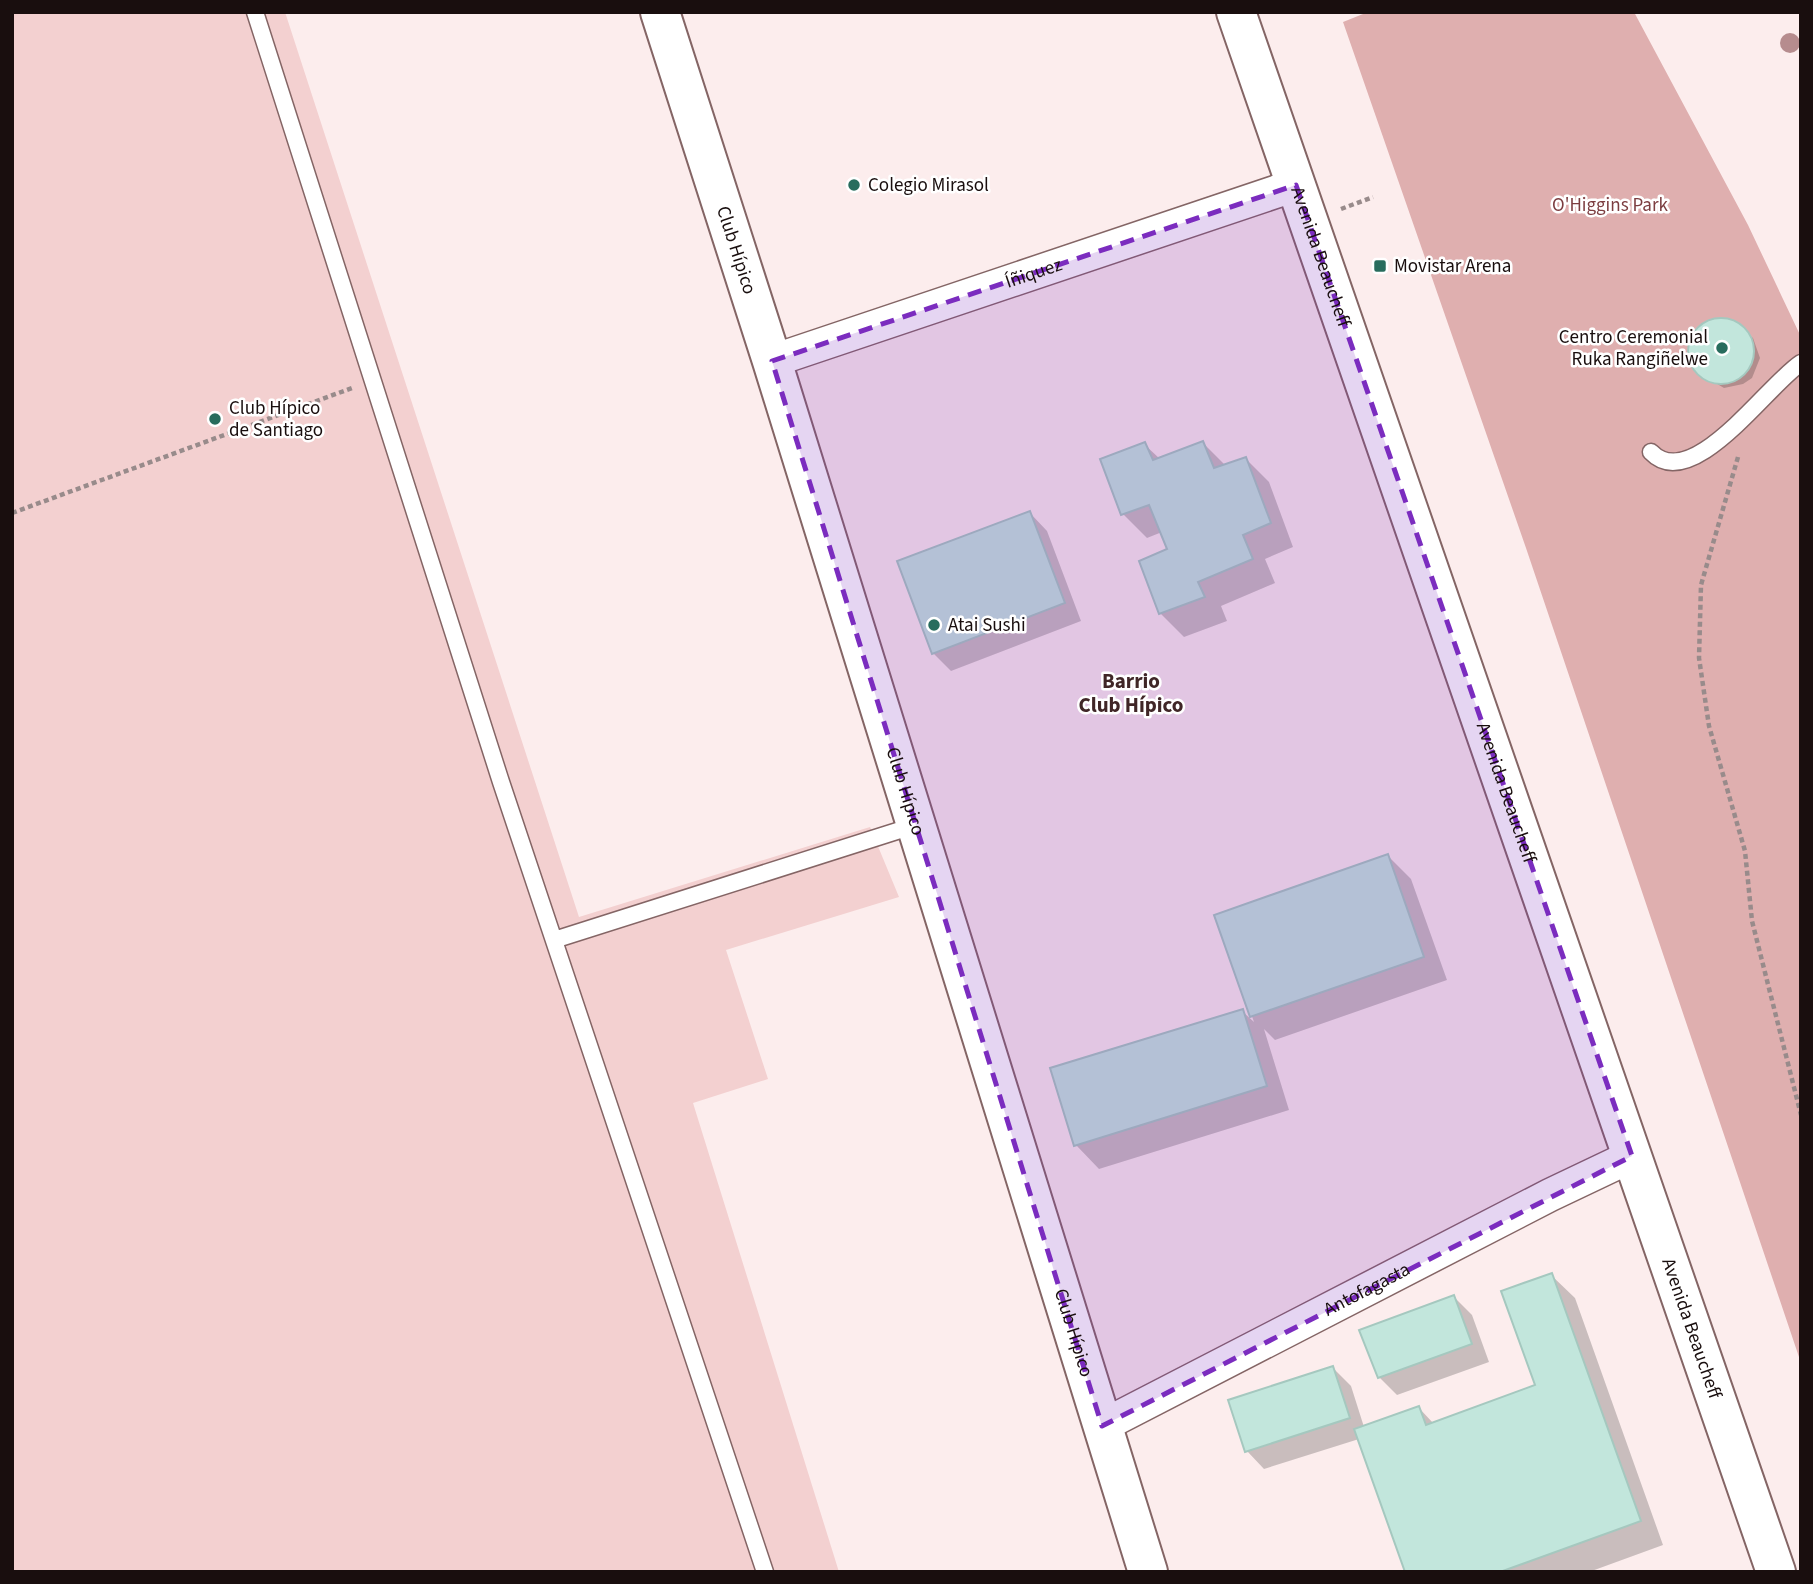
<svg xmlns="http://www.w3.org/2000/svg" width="1813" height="1584" viewBox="0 0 1813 1584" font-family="'Source Sans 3',sans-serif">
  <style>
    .green { fill: #f3d0d0 }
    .forest { fill: #dfafaf }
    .shadow { fill: #0003 }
    .building { fill: #c2e6dc; stroke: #a5c8bf; stroke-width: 2 }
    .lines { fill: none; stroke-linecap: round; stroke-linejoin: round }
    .service-casing { stroke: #846565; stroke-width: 19 }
    .minor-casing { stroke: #846565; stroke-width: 35 }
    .secondary-casing { stroke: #846565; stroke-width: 42 }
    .path { stroke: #988b8b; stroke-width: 4.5; stroke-dasharray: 5 3.5; stroke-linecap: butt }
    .service { stroke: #fff; stroke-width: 16 }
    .minor { stroke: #fff; stroke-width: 32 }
    .secondary { stroke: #fff; stroke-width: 38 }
    .tree { fill: #b68c8e }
    .marked { fill: #7b2cbf; fill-opacity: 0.2; stroke: #7b2cbf; stroke-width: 5; stroke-dasharray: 14 9; stroke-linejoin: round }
    .poi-dot { fill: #286c5d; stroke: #fff; stroke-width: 2.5 }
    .labels { text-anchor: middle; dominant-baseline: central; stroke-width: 5; stroke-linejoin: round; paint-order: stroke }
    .poi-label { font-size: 19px; fill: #190e0e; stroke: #fff; text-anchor: start }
    .park-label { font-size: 19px; fill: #7c3d40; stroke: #fff }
    .street-label { font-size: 19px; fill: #190e0e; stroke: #fff }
    .neighbourhood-label { font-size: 21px; font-weight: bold; fill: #402627; stroke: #fff }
  </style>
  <rect width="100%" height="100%" fill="#fceded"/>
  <!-- green -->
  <path class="green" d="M12,12H285L579,917L870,827L899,897L726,950L768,1079L693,1103L839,1572H12Z"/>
  <!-- forest -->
  <path class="forest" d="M1368,12H1634L1748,225L1801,337V1363L1526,548L1343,22Z"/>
  <!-- shadow -->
  <path class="shadow" d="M1718,320H1728L1753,338L1760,358L1752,378L1743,384L1724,388L1699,373L1693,365L1691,345L1700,328Z
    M1203,443L1226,466L1246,459L1269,482L1293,547L1265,559L1275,583L1221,606L1227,621L1184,637L1160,613L1169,550L1162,532L1147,538L1123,514L1102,460L1144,444L1160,459Z
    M1030,513L1047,531L1081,621L951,671L933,653Z
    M1388,856L1411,879L1447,980L1275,1040L1264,1029L1289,1110L1099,1169L1076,1145L1242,1011L1254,1022L1217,916Z
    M1551,1275L1575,1298L1663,1545L1589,1572H1406L1359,1439L1264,1469L1247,1451L1333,1368L1351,1386L1364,1427L1419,1408L1434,1424L1538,1386Z
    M1454,1297L1472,1315L1489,1362L1397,1395L1379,1377Z"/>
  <!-- building -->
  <path class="building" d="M1688 351a33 33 0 1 1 66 0a33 33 0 1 1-66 0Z
    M1203,441L1214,468L1246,457L1271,523L1243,535L1253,559L1198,582L1205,597L1159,614L1139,561L1167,549L1149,505L1121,515L1100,459L1145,442L1153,460Z
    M1030,511L1065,603L932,654L897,561Z
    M1388,854L1424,957L1250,1017L1214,915Z
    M1243,1009L1267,1086L1074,1146L1050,1068Z
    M1552,1273L1641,1521L1500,1572H1405L1354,1429L1419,1406L1426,1425L1535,1385L1501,1291Z
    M1454,1295L1472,1344L1378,1378L1359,1330Z
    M1333,1366L1350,1418L1245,1452L1228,1400Z"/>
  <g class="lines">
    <defs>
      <path id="service" d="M255,12L501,782L765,1572
        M1651,452C1692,495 1768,384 1801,363
        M554,940L916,825"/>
      <g id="minor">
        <path id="s1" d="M772,361L1296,185"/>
        <path id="s2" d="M1102,1426L1550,1195L1632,1156"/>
      </g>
      <g id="secondary">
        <path id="s3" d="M660,12L772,361L1148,1572"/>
        <path id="s4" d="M1236,12L1776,1572"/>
      </g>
    </defs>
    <!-- service casing -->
    <use href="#service" class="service-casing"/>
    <!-- minor casing -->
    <use href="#minor" class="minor-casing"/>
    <!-- secondary casing -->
    <use href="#secondary" class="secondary-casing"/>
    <!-- path -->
    <path class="path" d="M1341,209L1373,197
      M1738,457L1701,585L1699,658L1709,726L1745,851L1752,921L1801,1115
      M12,513L352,388"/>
    <!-- service -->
    <use href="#service" class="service"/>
    <!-- minor -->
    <use href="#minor" class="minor"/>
    <!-- secondary -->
    <use href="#secondary" class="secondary"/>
  </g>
  <!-- trees -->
  <circle class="tree" cx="1790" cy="43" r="10"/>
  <!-- marked area -->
  <path class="marked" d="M1296,185L1632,1156L1102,1426L772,361Z"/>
  <!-- markers -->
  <g class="poi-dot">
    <circle cx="854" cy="185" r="7"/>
    <rect x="1373" y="259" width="14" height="14" rx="3.5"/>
    <circle cx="1722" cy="348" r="7"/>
    <circle cx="215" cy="419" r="7"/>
    <circle cx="934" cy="625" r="7"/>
  </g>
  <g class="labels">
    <!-- poi labels -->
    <g class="poi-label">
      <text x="868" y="185">Colegio Mirasol</text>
      <text x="1394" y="266">Movistar Arena</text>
      <text x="1708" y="337" text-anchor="end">Centro Ceremonial<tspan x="1708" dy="22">Ruka Rangiñelwe</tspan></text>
      <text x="229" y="408">Club Hípico<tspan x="229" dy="22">de Santiago</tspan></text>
      <text x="948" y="625">Atai Sushi</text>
    </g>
    <!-- park labels -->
    <g class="park-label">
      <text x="1610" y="205">O'Higgins Park</text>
    </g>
    <!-- street labels -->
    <g class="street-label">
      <text stroke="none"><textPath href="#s3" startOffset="250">Club Hípico</textPath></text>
      <text stroke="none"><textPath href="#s4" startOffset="259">Avenida Beaucheff</textPath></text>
      <text stroke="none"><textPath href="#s1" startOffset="276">Íñiquez</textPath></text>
      <text stroke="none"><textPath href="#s3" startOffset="817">Club Hípico</textPath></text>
      <text stroke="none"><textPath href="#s4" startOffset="826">Avenida Beaucheff</textPath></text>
      <text stroke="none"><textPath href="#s2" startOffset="298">Antofagasta</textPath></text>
      <text stroke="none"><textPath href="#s4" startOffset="1393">Avenida Beaucheff</textPath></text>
      <text stroke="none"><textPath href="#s3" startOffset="1384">Club Hípico</textPath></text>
    </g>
    <!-- neighbourhood labels -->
    <g class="neighbourhood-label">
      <text x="1131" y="681">Barrio<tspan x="1131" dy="24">Club Hípico</tspan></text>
    </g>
  </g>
  <!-- border -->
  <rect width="1813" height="1584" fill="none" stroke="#190e0e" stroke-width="28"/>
</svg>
